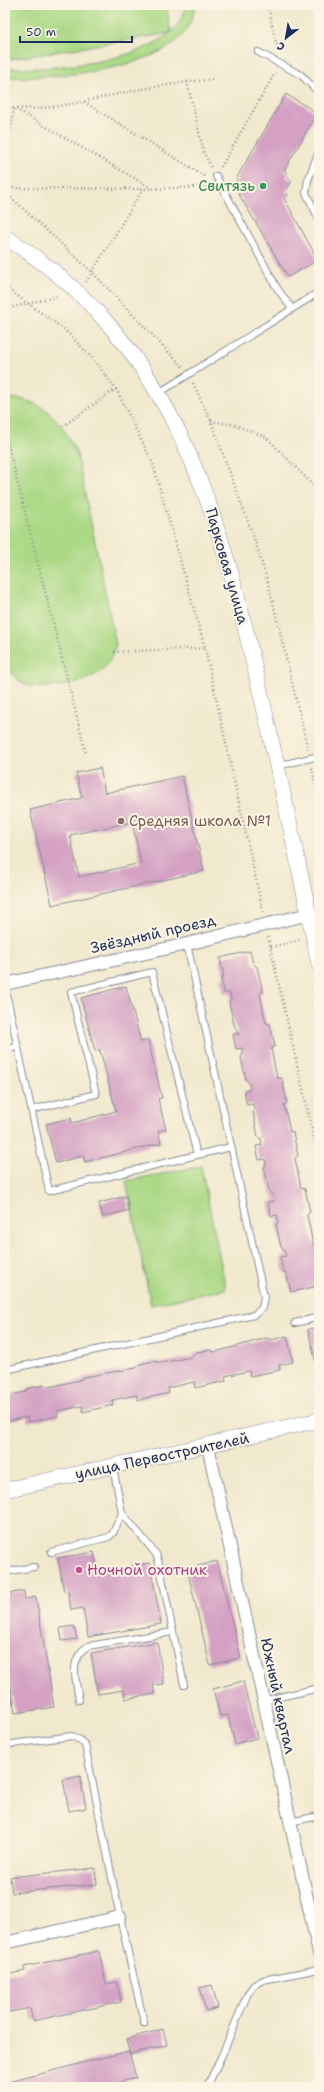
<svg xmlns="http://www.w3.org/2000/svg" width="324" height="2092" viewBox="0 0 324 2092" font-family="'Shantell Sans',sans-serif">
  <style>
    .green { fill: #acd986; stroke: #648472 }
    .building { fill: #d4a1c4; fill-rule: evenodd }
    .lines { fill: none; stroke-linecap: round; stroke-linejoin: round }
    .service-casing { stroke: #868c96; stroke-width: 8 }
    .minor-casing { stroke: #868c96; stroke-width: 14 }
    .tertiary-casing { stroke: #868c96; stroke-width: 16 }
    .path { stroke: #868c96; stroke-width: 2.5; stroke-dasharray: 1 3; stroke-linecap: butt }
    .service { stroke: #fff; stroke-width: 6 }
    .minor { stroke: #fff; stroke-width: 12 }
    .tertiary { stroke: #fff; stroke-width: 15 }
    .leisure-dot { fill: #2e9e5b; stroke: #fcf5e5; stroke-width: 1.5 }
    .education-dot { fill: #8d6e63; stroke: #fcf5e5; stroke-width: 1.5 }
    .hotel-dot { fill: #d1479c; stroke: #fcf5e5; stroke-width: 1.5 }
    .labels { text-anchor: middle; dominant-baseline: central; stroke-width: 4; stroke-linejoin: round; paint-order: stroke }
    .leisure-label { font-size: 15px; fill: #27864d; stroke: #fcf5e5; text-anchor: end }
    .street-label { font-size: 15px; fill: #1b2f5e; stroke: #fcf5e5 }
    .education-label { font-size: 15px; fill: #785e54; stroke: #fcf5e5; text-anchor: start }
    .hotel-label { font-size: 15px; fill: #b23c85; stroke: #fcf5e5; text-anchor: start }
  </style>
  <rect width="100%" height="100%" fill="#fcf5e5"/>
  <filter id="ink" filterUnits="userSpaceOnUse"><feTurbulence type="fractalNoise" baseFrequency=".025" numOctaves="2"/><feDisplacementMap in="SourceGraphic" scale="8" xChannelSelector="R" yChannelSelector="G"/><feConvolveMatrix kernelMatrix="1 2 1 2 8 2 1 2 1" color-interpolation-filters="sRGB"/></filter>
  <filter id="wash" filterUnits="userSpaceOnUse"><feTurbulence type="fractalNoise" baseFrequency=".012" numOctaves="4" result="noise"/><feDisplacementMap in="SourceGraphic" scale="16" xChannelSelector="R" yChannelSelector="G"/><feGaussianBlur stdDeviation="0.9" result="paint"/><feColorMatrix in="noise" values="0 0 0 0 0 0 0 0 0 0 0 0 0 0 0 0 0 1.4 0 .05"/><feComposite in="paint" operator="in"/></filter>
  <g filter="url(#wash)">
    <rect width="100%" height="100%" fill="#f1e9ce"/>
    <!-- green -->
    <path class="green" d="M5,5H166L171,33L5,60Z
      M186,5H195C194,16 188,29 180,38C146,71 51,79 5,77V68C51,70 177,63 186,5Z
      M12,398C49,402 62,423 77,454L116,645C113,655 109,663 101,671C86,684 39,693 22,683C14,678 9,669 5,661V400Z
      M201,1166L226,1289L151,1305L126,1181Z"/>
    <g id="blocks">
      <!-- building -->
      <path class="building" d="M286,94L317,113L284,171L288,173L286,177L292,181L286,191L288,195L284,198L318,260L288,277L237,191V177Z
        M100,768L105,793L182,776L204,871L52,905L30,810L82,798L76,773ZM132,822L141,863L79,877L70,835Z
        M250,951L253,963L257,967L263,991L260,995L266,1023L270,1024L275,1046L271,1049L277,1078H282L287,1103L284,1105L290,1131L293,1132L298,1156L295,1158L301,1188L305,1189L310,1212L307,1215L313,1244L318,1245L319,1251V1286L291,1292L286,1272H283L280,1257L286,1256L284,1251L281,1247L276,1225L278,1221L277,1215L271,1216L268,1202L274,1201L273,1195L270,1193L264,1168L266,1165L265,1159L259,1160L256,1146L262,1145L261,1139L258,1137L253,1112L254,1109L253,1104L247,1105L244,1091L250,1089L249,1083L246,1080L241,1058L243,1054L242,1048L236,1049L233,1034H239L234,1025L229,1002L231,999L230,993H224L221,978H224L220,958Z
        M126,986L141,1042L148,1040L162,1098L158,1099L166,1129L158,1131L161,1143L85,1162L83,1156L56,1163L46,1124L71,1118L72,1123L116,1111L100,1050L95,1051L81,998Z
        M126,1196L129,1210L103,1217L99,1203Z
        M319,1327V1367L317,1368L308,1329Z
        M287,1336L293,1362L279,1365L280,1370L250,1376L249,1371L225,1376L226,1381L195,1388L194,1382L168,1388L169,1393L138,1400L137,1395L112,1400L113,1405L83,1412L82,1406L57,1411L58,1416L28,1422L27,1417L5,1422V1396L25,1392L29,1388L44,1385L49,1387L80,1380L84,1377L136,1368L140,1364L154,1361L160,1363L191,1357L196,1352L209,1350L215,1352L267,1338L271,1340Z
        M94,1552L97,1572L150,1563L161,1624L88,1637L83,1608L71,1610L68,1591L64,1592L58,1558Z
        M217,1561L241,1658L210,1665L187,1569Z
        M24,1591L25,1599L36,1597L54,1707L15,1713L5,1652V1594Z
        M74,1626L77,1639L62,1641L60,1628Z
        M157,1642L164,1684L153,1685L155,1694L125,1699L124,1690L98,1694L91,1653Z
        M5,1669L12,1705L5,1706Z
        M243,1681L257,1738L235,1744L228,1715L220,1716L213,1689Z
        M80,1776L86,1808L69,1811L63,1780Z
        M95,1868L97,1884L12,1893L10,1877Z
        M99,1951L106,1984L117,1982L121,2002L33,2021L30,2008L5,2013V1975L25,1971L24,1967Z
        M212,1985L218,2008L206,2011L200,1988Z
        M163,2029L167,2045L130,2054L126,2039Z
        M129,2051L136,2078L100,2087H5V2083Z"/>
    </g>
  </g>
  <g filter="url(#ink)">
    <use href="#blocks" fill-opacity="0" stroke="#868c96" stroke-width="1"/>
    <g class="lines">
      <defs>
        <path id="service" d="M258,52L301,75L319,93
          M319,151L308,180L306,193L319,219
          M216,176L277,288L292,309
          M159,393L319,292
          M277,766L319,756
          M5,988L49,1191L197,1155
          M5,1049L18,1047
          M31,1110L96,1094L71,992L152,972L197,1155L231,1147
          M295,1323L319,1317
          M5,1370L254,1315L262,1308L264,1297L187,944
          M113,1467L122,1513L156,1554L159,1563L184,1685
          M51,1552L109,1537L113,1533L122,1513
          M5,1572L34,1567
          M79,1700C76,1680 68,1659 88,1646L173,1632
          M262,1701L319,1688
          M5,1745L72,1736L80,1740L85,1745L120,1917L144,2023
          M290,1822L319,1816
          M207,2087L222,2055L248,1993L254,1985L263,1980L319,1969"/>
        <path id="minor" d="M5,984L187,944L309,914
          M208,1446L319,1953
          M5,1943L120,1917"/>
        <path id="tertiary" d="M5,237C176,342 220,516 262,699C282,787 301,875 319,964
          M5,1490L319,1420"/>
      </defs>
      <!-- service casing -->
      <use href="#service" class="service-casing"/>
      <!-- minor casing -->
      <use href="#minor" class="minor-casing"/>
      <!-- tertiary casing -->
      <use href="#tertiary" class="tertiary-casing"/>
      <!-- path -->
      <path class="path" d="M268,5L278,52
        M187,82L215,79
        M84,102L206,177
        M5,107C45,113 88,100 126,92C146,88 167,85 187,82L204,153L212,169
        M5,165L14,108L151,188
        M221,167L275,73
        M5,188L143,189L210,187
        M5,192L92,272L183,367
        M86,282L143,189
        M5,287L65,330L93,359L116,389L153,464L205,648L263,912
        M5,309L59,296
        M193,383L211,421L255,541L269,586L308,749
        M211,421L235,425L266,437L319,491
        M63,426L116,389
        M5,433L86,753
        M114,652L205,648
        M312,768L319,800
        M268,937L319,1160
        M271,947L299,940"/>
      <!-- service -->
      <use href="#service" class="service"/>
      <!-- minor -->
      <use href="#minor" class="minor"/>
      <!-- tertiary -->
      <use href="#tertiary" class="tertiary"/>
    </g>
  </g>
  <!-- markers -->
  <circle class="leisure-dot" cx="263" cy="186" r="4"/>
  <circle class="education-dot" cx="121" cy="821" r="4"/>
  <circle class="hotel-dot" cx="79" cy="1570" r="4"/>
  <g class="labels">
    <!-- leisure labels -->
    <g class="leisure-label">
      <text x="255" y="186">Свитязь</text>
    </g>
    <!-- street labels -->
    <g class="street-label">
      <text transform="translate(227 566) rotate(74)">Парковая улица</text>
      <text transform="translate(153 934) rotate(-13)">Звёздный проезд</text>
      <text transform="translate(162 1456) rotate(-12)">улица Первостроителей</text>
      <text transform="translate(278 1696) rotate(78)">Южный квартал</text>
    </g>
    <!-- education labels -->
    <g class="education-label">
      <text x="129" y="821">Средняя школа №1</text>
    </g>
    <!-- hotel labels -->
    <g class="hotel-label">
      <text x="87" y="1570">Ночной охотник</text>
    </g>
  </g>
  <!-- margin -->
  <rect width="324" height="2092" fill="none" stroke="#fcf5e5" stroke-width="20"/>
  <!-- north arrow -->
  <g transform="translate(286 38) rotate(211)" stroke="#fcf5e5" stroke-width="3" paint-order="stroke">
  <path d="M0-3L7 15L0 10L-7 15Z" fill="#1b2f5e"/>
  <text y="-6" font-size="11" font-weight="bold" text-anchor="middle" fill="#1b2f5e">С</text>
  </g>
  <!-- scale -->
  <path d="M20 36v6h112v-6" fill="none" stroke="#1b2f5e" stroke-width="2"/>
  <text x="26" y="36" font-size="12" fill="#1b2f5e" stroke="#fcf5e5" stroke-width="3" paint-order="stroke">50 m</text>
</svg>
